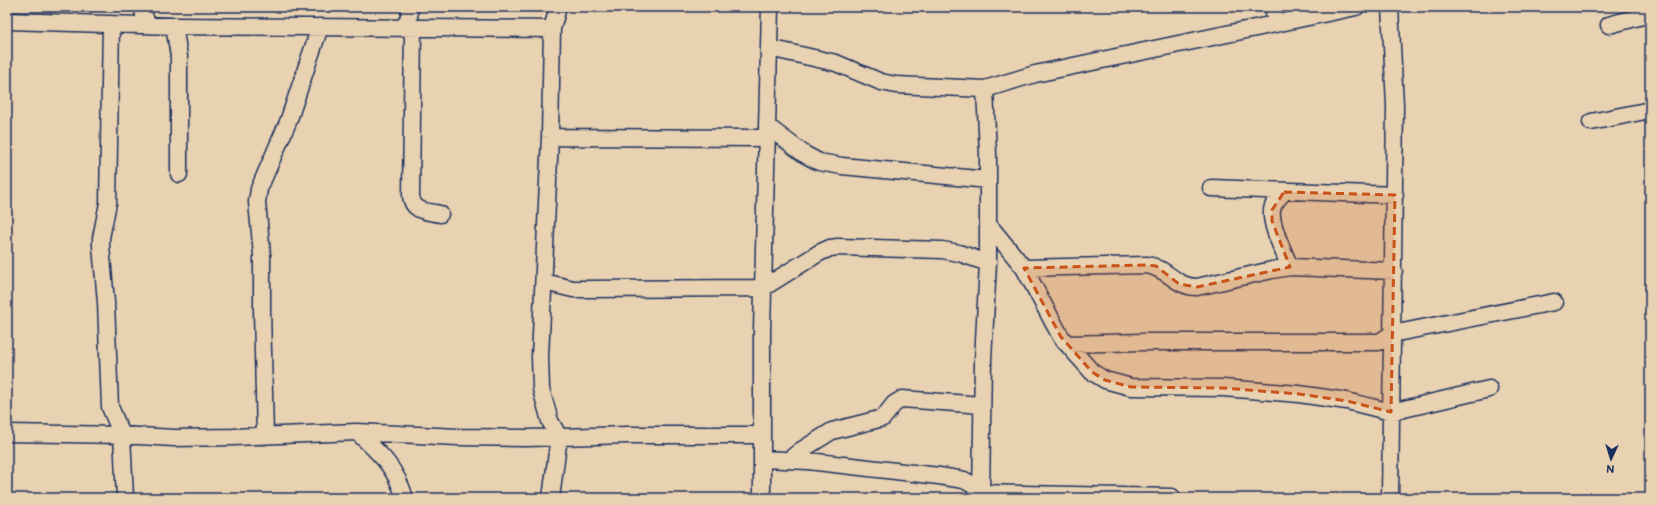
<svg xmlns="http://www.w3.org/2000/svg" width="1657" height="505" viewBox="0 0 1657 505" font-family="'Balsamiq Sans',sans-serif">
  <style>
    .lines { fill: none; stroke-linecap: round; stroke-linejoin: round }
    .minor-casing { stroke: #1b2f5e; stroke-width: 19 }
    .minor { stroke: #e8d2b1; stroke-width: 16 }
    .marked { fill: #c95318; fill-opacity: 0.2; stroke: #c95318; stroke-width: 3; stroke-dasharray: 8 5; stroke-linejoin: round }
  </style>
  <rect width="100%" height="100%" fill="#e8d2b1"/>
  <filter id="ink" filterUnits="userSpaceOnUse"><feTurbulence type="fractalNoise" baseFrequency=".025" numOctaves="2"/><feDisplacementMap in="SourceGraphic" scale="8" xChannelSelector="R" yChannelSelector="G"/><feConvolveMatrix kernelMatrix="1 2 1 2 8 2 1 2 1" color-interpolation-filters="sRGB"/></filter>
  <g filter="url(#ink)">
    <g class="lines">
      <defs>
        <path id="minor" d="M142,7L147,25
          M1273,7L1276,23
          M1390,7L1395,105L1390,498
          M7,21L174,26L552,29L550,137L540,357L541,389L550,421L559,437L551,498
          M111,24L108,203L101,238V246L106,302L110,407L122,435L125,498
          M1609,25L1650,14
          M174,26L179,56V174
          M404,28L409,17L410,7
          M413,28L411,196C413,212 426,211 440,214
          M552,29L558,7
          M769,48L836,63L881,82L896,85L985,89L1035,74L1356,7
          M1591,122L1650,110
          M767,126L804,154L819,162L842,166L988,180
          M550,137L767,138
          M1211,188L1395,195
          M1284,192C1279,197 1273,203 1272,210C1270,226 1284,252 1290,267
          M988,224L1024,268L1061,337L1092,372L1105,380L1131,387L1223,388L1299,394L1347,401L1391,412L1489,389
          M1024,268L1147,265C1168,268 1175,287 1197,287L1272,270L1290,267L1394,271
          M544,282L573,289H585L763,288L819,253L830,248L838,247L942,250L959,253L988,263
          M1067,344L1143,342H1379L1392,334L1554,302
          M357,432C380,454 395,466 405,498
          M7,433L122,435L174,438L233,437L357,432L458,437L527,438L628,435H762
          M265,436L262,310V255L257,202L259,189L288,122L320,27
          M762,459L808,461L939,476L964,480L973,485L980,493L1172,497
          M789,460L800,451L832,431L883,418L894,404L902,399L982,405
          M981,497L983,360L988,263V154L985,89
          M762,498V331L770,7"/>
      </defs>
      <!-- minor casing -->
      <use href="#minor" class="minor-casing"/>
      <!-- minor -->
      <use href="#minor" class="minor"/>
    </g>
  </g>
  <!-- marked area -->
  <path class="marked" d="M1284,192L1395,195L1391,412L1347,401L1299,394L1223,388L1131,387L1105,380L1092,372L1061,337L1024,268L1147,265L1156,266L1179,284L1197,287L1290,267L1272,221V210Z"/>
  <!-- margin -->
  <rect width="1657" height="505" fill="none" stroke="#e8d2b1" stroke-width="24"/>
  <rect x="12" y="12" width="1633" height="481" fill="none" stroke="#1b2f5e" stroke-width="1.5" filter="url(#ink)"/>
  <!-- north arrow -->
  <g transform="translate(1611 459) rotate(184)" stroke="#e8d2b1" stroke-width="3" paint-order="stroke">
  <path d="M0-3L7 15L0 10L-7 15Z" fill="#1b2f5e"/>
  <text y="-6" font-size="11" font-weight="bold" text-anchor="middle" fill="#1b2f5e">N</text>
  </g>
</svg>
